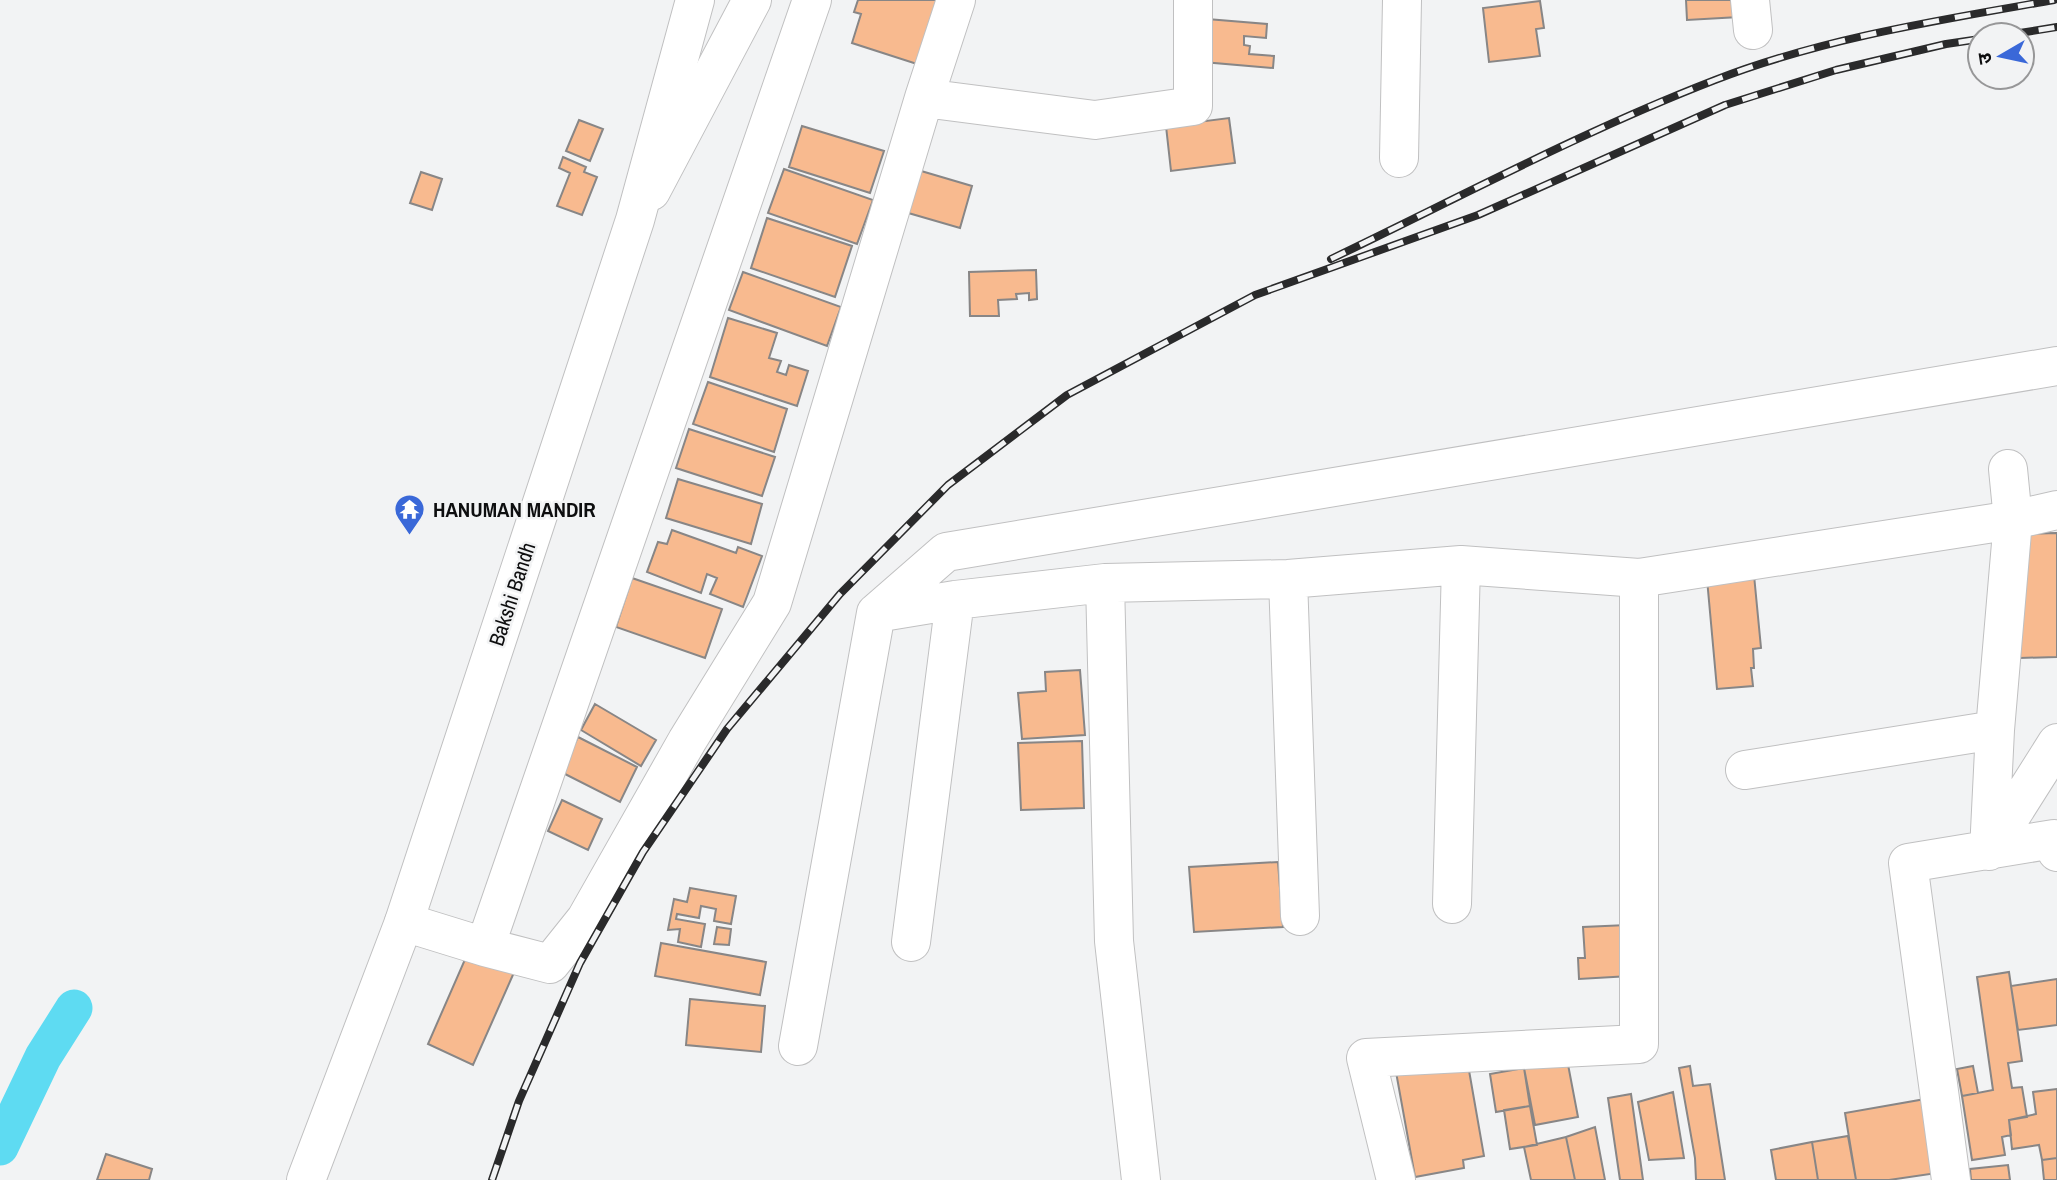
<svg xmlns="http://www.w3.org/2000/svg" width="2057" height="1180" viewBox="0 0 2057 1180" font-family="'Archivo Narrow','Noto Sans Devanagari',sans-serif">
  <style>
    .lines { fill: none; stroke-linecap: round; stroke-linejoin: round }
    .canal { stroke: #5edbf2; stroke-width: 37 }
    .building { fill: #f8ba8f; stroke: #888686; stroke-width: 2 }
    .minor-casing { stroke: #c0c0c1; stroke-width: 40 }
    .major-casing { stroke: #c0c0c1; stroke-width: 40 }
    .minor { stroke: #fff; stroke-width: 38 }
    .major { stroke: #fff; stroke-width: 38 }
    .rail-casing { stroke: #2a2a2b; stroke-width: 8 }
    .rail { stroke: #f2f3f4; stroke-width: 5; stroke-dasharray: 16; stroke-linecap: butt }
    .labels { text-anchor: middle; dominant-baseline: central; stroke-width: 5; stroke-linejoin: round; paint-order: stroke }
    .poi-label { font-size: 21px; font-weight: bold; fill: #0e0e0f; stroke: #f2f3f4; text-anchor: start }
    .street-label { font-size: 21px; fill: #0e0e0f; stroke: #f2f3f4 }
  </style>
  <rect width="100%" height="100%" fill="#f2f3f4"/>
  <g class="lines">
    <!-- canal -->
    <path class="canal" d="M0,1147L43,1057L74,1008"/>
  </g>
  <!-- building -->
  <path class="building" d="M858,0H941L920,65L852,43L861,14L854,12Z
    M1686,0H1738L1739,17L1687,20Z
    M1540,1L1544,28L1536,29L1540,56L1489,62L1483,8Z
    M1207,19L1267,24L1266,38L1244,36V45L1250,46L1249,54L1274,56L1273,68L1203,62Z
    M1229,118L1235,163L1171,171L1166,126Z
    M579,120L603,129L590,161L566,151Z
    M802,126L884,151L870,193L789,167Z
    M563,157L586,167L584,172L597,177L582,215L557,206L570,173L559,168Z
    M911,168L972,186L960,228L898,210Z
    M784,169L873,200L857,244L768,213Z
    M421,172L442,179L432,210L410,203Z
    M767,218L852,246L835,297L751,268Z
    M1036,270L1037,299L1029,300V293L1016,294L1017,299L998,300L999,316H970L969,272Z
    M743,272L841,307L827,346L729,310Z
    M728,318L777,333L769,358L781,361L777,372L786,375L789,365L808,371L797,406L710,377Z
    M708,382L787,409L774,452L693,424Z
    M689,429L775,457L762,496L676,468Z
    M678,479L762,504L751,544L666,518Z
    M672,530L736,553L738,547L762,556L743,607L710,594L717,578L707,574L701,593L647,572L658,542L667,544Z
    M2057,533V657L2020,658L2017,534Z
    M1754,575L1761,648L1753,649L1754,668H1751L1753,686L1717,689L1707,579Z
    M632,578L722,609L705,658L616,627Z
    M1080,670L1085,735L1022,739L1018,693L1046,691L1045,672Z
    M595,704L656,740L641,766L581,730Z
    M578,737L637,767L620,802L561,772Z
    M1082,741L1084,808L1021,810L1018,743Z
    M562,800L602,819L588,850L548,831Z
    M1278,862L1283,927L1194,932L1189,867Z
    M690,888L736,896L731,924L714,921L716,909L701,906L699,918L677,914L676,919L705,924L701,947L678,942L680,929L668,930L674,899L687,902Z
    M1627,925L1630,976L1579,979L1578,958H1585L1583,927Z
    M717,927L731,929L729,945L714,944Z
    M661,943L766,962L760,995L655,976Z
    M470,948L516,968L473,1065L428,1044Z
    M2009,972L2022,1061L2008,1063L2012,1088L2022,1087L2027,1117L2009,1120L2011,1135L2002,1137L2005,1155L1972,1160L1962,1096L1993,1090L1977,977Z
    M2057,979V1025L2018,1030L2011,986Z
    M690,999L765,1006L761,1052L686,1045Z
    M1566,1054L1578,1117L1535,1125L1524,1068Z
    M1467,1059L1484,1156L1463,1160L1464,1168L1415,1177L1396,1072Z
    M1690,1066L1693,1086L1710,1084L1725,1180H1696L1695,1158L1679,1068Z
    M1973,1066L1978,1093L1962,1096L1957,1069Z
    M1524,1068L1530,1106L1496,1112L1490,1074Z
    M2057,1089V1158L2042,1160L2039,1145L2012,1149L2009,1120L2036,1114L2033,1092Z
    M1673,1092L1684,1158L1649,1160L1638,1102Z
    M1631,1094L1643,1180H1620L1608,1098Z
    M1931,1098L1944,1172L1889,1180H1856L1845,1113Z
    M1530,1106L1537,1145L1510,1149L1504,1110Z
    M1595,1127L1605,1180H1575L1566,1137Z
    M1848,1136L1856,1180H1818L1812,1142Z
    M1566,1137L1575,1180H1531L1524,1147Z
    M1812,1142L1818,1180H1776L1771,1150Z
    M106,1154L152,1169L149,1180H97Z
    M2057,1158V1180H2044L2042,1160Z
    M2008,1165L2010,1180H1971L1970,1169Z"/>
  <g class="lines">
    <defs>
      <path id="minor" d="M1750,0L1753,30
        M924,98L1095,120L1193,106V0
        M1399,158L1402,0
        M651,191L752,0
        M1288,579L1300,916
        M1105,583L1114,941L1141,1180
        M876,613L955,600L1105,583L1288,579L1461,565L1639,578L2013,520L2057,510
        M1745,770L1995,730
        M1990,849L2057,743
        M1989,851L1995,730L2013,520L2008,469
        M1452,904L1461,565
        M404,922L485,947L550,964L586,919L687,741L772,603L924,98L956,0
        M911,942L955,600
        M485,947L812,0
        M798,1046L876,613L946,552L2057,366
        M1396,1180L1366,1058L1639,1044V578
        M1951,1180L1908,863L2054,839L2057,852"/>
      <path id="major" d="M306,1180L404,922L635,220L695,0"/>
    </defs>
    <!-- minor casing -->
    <use href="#minor" class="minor-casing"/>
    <!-- major casing -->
    <use href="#major" class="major-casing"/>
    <!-- minor -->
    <use href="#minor" class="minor"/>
    <!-- major -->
    <use href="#major" class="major"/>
    <defs>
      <path id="rail" d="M2007,35L2057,27
        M1331,259C1458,198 1583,131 1715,80C1823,38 1940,20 2054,0
        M492,1180L519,1101L580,963L643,852L727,729L840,594L948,485L1067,395L1255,295L1478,215L1725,105L1836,70L1946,44L1980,39"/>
    </defs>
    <!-- rail casing -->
    <use href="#rail" class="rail-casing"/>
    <!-- rail -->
    <use href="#rail" class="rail"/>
  </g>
  <!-- icons -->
  <defs>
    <symbol id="temple-pin" viewBox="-11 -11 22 30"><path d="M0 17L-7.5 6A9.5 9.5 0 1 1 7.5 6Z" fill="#3a68d8" stroke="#f2f3f4"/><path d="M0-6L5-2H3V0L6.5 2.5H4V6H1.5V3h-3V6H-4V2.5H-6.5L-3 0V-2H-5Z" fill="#fff"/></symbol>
  </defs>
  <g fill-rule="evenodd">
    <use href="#temple-pin" x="392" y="492" width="35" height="47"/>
  </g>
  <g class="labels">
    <!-- poi labels -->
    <g class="poi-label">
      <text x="433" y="509">HANUMAN MANDIR</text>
    </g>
    <!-- street labels -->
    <g class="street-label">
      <text transform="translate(512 594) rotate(-72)">Bakshi Bandh</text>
    </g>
  </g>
  <!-- north arrow -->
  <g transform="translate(2001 56) rotate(261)"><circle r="33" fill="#f2f3f4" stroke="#979798" stroke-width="2"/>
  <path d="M0-5L12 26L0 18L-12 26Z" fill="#3a68d8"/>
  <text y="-10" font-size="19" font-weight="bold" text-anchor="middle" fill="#0e0e0f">उ</text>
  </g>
</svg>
